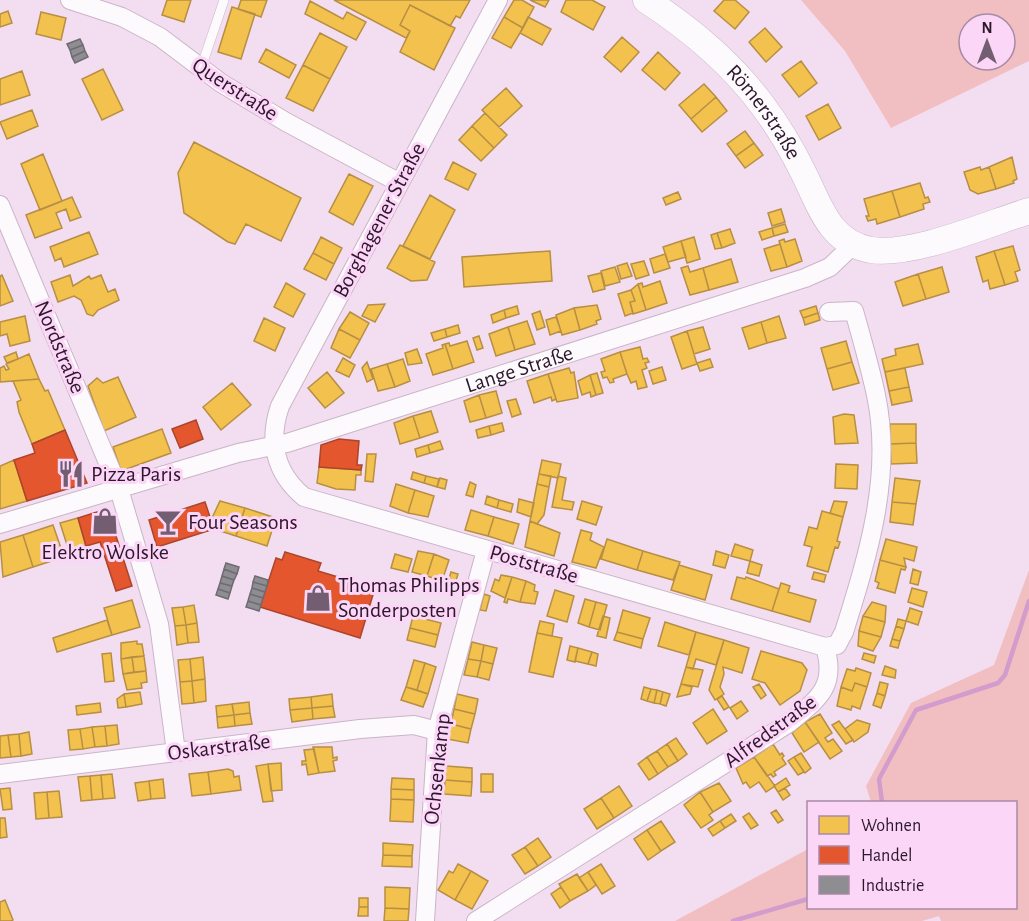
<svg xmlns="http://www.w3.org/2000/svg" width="1029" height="921" viewBox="0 0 1029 921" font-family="'Alegreya Sans',sans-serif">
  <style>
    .green { fill: #f1bfc1; fill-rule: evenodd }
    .homes { fill: #f2c14e; stroke: #b78e44; stroke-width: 1.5 }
    .shops { fill: #e4572e; stroke: #ad442d; stroke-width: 1.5 }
    .industry { fill: #8d8d92; stroke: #706a73; stroke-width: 1.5 }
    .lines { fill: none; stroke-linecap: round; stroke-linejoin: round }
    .stream { stroke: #d29dcd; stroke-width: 4.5 }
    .service-casing { stroke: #c9b5c7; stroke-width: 10 }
    .minor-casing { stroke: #c9b5c7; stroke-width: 20 }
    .secondary-casing { stroke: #c9b5c7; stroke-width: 27 }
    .service { stroke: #fdfafd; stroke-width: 9 }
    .minor { stroke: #fdfafd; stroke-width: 18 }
    .secondary { stroke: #fdfafd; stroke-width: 26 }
    .labels { text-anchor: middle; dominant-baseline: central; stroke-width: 6; stroke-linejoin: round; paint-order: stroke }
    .street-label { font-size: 22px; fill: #2d172c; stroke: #fbd6f7 }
    .poi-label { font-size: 22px; fill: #2d172c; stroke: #fbd6f7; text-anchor: start }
  </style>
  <rect width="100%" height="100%" fill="#f3def1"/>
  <!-- green -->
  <path class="green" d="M801,0H1029V61L891,128L845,51ZM969,24H1005V60H969Z
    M1029,570V921H941L939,916L922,921H675L808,849V908H1016V802H871L866,786L911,703L994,665Z"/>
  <!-- homes -->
  <path class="homes" d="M167,0H191L184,22L162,15Z
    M241,0H267L261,17L238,9Z
    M334,0H470L460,18L456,16L450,26L410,5L400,25L410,31L406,38Z
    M514,0H522L534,7L523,28L504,17Z
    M530,0H549L545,7Z
    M566,0H592L605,7L593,30L561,12Z
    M724,0H735L749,12L735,29L714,11Z
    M310,1L343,19L347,12L366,22L356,40L305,14Z
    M410,5L455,28L434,70L400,52L410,31L400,25Z
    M232,7L255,14L241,59L218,52Z
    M8,11L12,23L0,27V14Z
    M41,12L66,18L61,40L36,34Z
    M504,17L523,28L511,48L492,38Z
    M528,17L551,29L542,45L520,33Z
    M765,28L782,47L766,62L749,42Z
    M320,33L347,47L330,79L303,65Z
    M622,37L639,52L621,72L604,57Z
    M266,49L296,65L289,78L259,62Z
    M658,52L680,73L665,90L642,70Z
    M801,61L817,83L799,97L782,75Z
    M303,65L330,79L313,111L286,98Z
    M103,69L123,110L102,120L82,79Z
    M22,71L30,95L0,105V79Z
    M704,84L716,97L691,119L679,105Z
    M506,88L522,106L499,127L482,110Z
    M716,97L727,111L702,132L691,119Z
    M828,104L841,128L819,140L806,116Z
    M32,110L38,126L7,139L0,122Z
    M485,113L507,135L494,148L472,126Z
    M472,126L494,148L481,161L459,140Z
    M745,131L754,143L736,156L727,144Z
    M194,142L301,198L281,241L246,224L235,244L228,242L184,213L178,173Z
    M754,143L763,155L745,168L736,156Z
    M43,154L62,201L40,210L21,164Z
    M1012,157L1017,179L1013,181L1014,183L996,189L989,167Z
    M453,162L476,174L468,190L445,179Z
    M980,167L981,170L989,167L996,189L978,194L970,190L964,172Z
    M349,174L373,186L353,225L329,212Z
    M920,183L925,198L928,197L930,202L923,204L924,209L900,217L892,191Z
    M892,191L900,217L877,224L876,219L868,221L866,216H869L864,199Z
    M678,192L681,199L666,205L663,198Z
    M430,195L455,210L430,259L403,246Z
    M72,197L81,217L70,221L66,209L56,213L62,228L35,238L26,215Z
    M781,209L785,222L772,226L768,213Z
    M785,224L788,232L774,236L772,228Z
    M772,228L774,236L762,240L759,232Z
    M730,229L735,243L722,248L717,233Z
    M89,232L98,254L64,267L61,258L55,261L50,247Z
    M717,233L722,248L715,249L711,235Z
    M321,237L342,248L334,264L313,253Z
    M694,237L700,259L687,263L681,241Z
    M784,239L785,242L795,239L802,261L787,267L779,241Z
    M681,241L686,257L668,262L663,247Z
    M780,244L787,267L771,271L764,249Z
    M400,245L435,262L427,280L411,281L387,268Z
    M1013,246L1020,270L1015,272L1018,281L1005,285L994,251Z
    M550,251L552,281L464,287L462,257Z
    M994,251L1005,285L990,289L988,280L983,282L976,257Z
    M313,253L334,264L326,280L304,269Z
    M665,254L670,268L654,273L650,259Z
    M731,259L738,282L709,290L703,268Z
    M644,261L649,275L636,279L631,264Z
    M627,263L632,276L621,279L617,266Z
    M688,266L690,272L703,268L709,290L690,295L681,268Z
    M615,267L620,282L605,286L601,271Z
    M942,267L949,292L926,299L918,274Z
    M601,273L605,289L593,292L588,276Z
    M918,274L926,299L903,306L895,282Z
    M2,275L13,301L0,306V276Z
    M70,275L73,286L89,276L91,279L101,275L108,292L115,289L119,300L98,310L93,316L87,314L81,300L74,296L58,302L51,282Z
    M660,281L667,303L646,310L638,284L642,283L643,287Z
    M286,283L305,294L293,317L274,307Z
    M638,284L646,310L633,314L630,302L635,301L631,290Z
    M631,290L635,301L630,302L633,313L625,316L618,294Z
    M385,304L375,322L362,316L368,305Z
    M597,305L601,319L596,321L597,324L580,330L574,308Z
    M517,306L519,314L506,318L504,310Z
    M816,306L818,313L803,318L800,311Z
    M574,308L580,330L562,335L556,315Z
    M504,310L506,318L493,323L491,315Z
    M540,311L545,327L537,330L532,314Z
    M350,312L369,323L360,340L339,329Z
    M818,313L820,320L805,325L803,318Z
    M25,316L30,341L10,346L7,334L0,336V322Z
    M779,316L786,338L767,343L761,322Z
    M556,317L561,331L550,335L546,320Z
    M264,318L285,328L275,351L254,341Z
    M527,321L535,344L515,350L508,327Z
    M761,322L767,343L749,349L742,328Z
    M458,325L460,333L447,337L445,329Z
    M508,327L515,350L496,356L489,334Z
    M703,327L710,349L694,354L687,331Z
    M339,329L360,340L350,358L331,348Z
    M445,329L447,337L434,341L431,333Z
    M687,331L697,364L682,369L671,337Z
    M479,336L483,348L477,350L473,338Z
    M467,341L474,362L453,369L445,344L449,343L450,346Z
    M846,341L852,362L827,369L821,348Z
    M445,344L453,369L433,375L426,354L443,348L442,345Z
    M918,344L923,364L885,372L882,359L896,355L895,349Z
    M640,347L643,359L647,358L649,362L645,363L647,368L642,370L647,387L638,389L636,381L631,383L627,374L620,352Z
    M417,349L422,363L408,365L405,353Z
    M16,352L18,359L7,363L4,357Z
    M620,352L627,374L613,379L614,382L610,383L607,377L603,378L601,372L605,371L601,359Z
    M29,354L39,379L0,382V368L4,366L6,370L9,369L6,364Z
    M343,358L355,365L349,377L336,371Z
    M403,359L410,381L395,387L387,364Z
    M710,359L713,367L700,371L697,363Z
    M367,362L373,379L367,382L362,368Z
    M852,362L859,383L833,390L827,369Z
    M387,364L395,387L378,391L371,369Z
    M662,367L666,380L653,384L649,371Z
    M569,368L571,373L574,372L578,398L557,402L548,374Z
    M905,368L909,387L889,391L885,372Z
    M327,372L344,393L325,408L308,388Z
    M597,373L603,393L596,395L590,375Z
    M548,374L556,399L552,401L551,397L534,403L527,381Z
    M590,375L596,395L591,397L590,392L582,395L578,381Z
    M118,377L136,417L104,431L88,386L97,378L103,383Z
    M39,379L45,391L48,390L65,430L32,444L19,412L17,402L21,400L13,381Z
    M232,383L251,405L221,430L203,407Z
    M909,387L912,401L892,405L889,391Z
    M496,391L502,413L486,418L479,395Z
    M479,395L486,418L470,422L464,401Z
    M516,399L521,414L512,417L507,401Z
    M431,411L438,432L420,438L413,416Z
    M844,414L854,415L858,443L835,444L833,417Z
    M413,416L420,438L400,444L394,423Z
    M502,423L504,431L491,435L489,426Z
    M890,424H916V443L890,444Z
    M489,426L491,435L478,438L476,430Z
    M162,429L171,453L121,471L113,447Z
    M440,441L443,449L430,453L428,445Z
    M916,443L917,463L891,464L890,444Z
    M428,445L430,453L417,457L415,449Z
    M367,454H376L373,482L365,481Z
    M14,460L27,501L0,509V466Z
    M542,460L561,464L558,478L539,474Z
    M836,464L858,465L857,489L835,488Z
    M319,467L361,470V475H356L355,490L336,489L317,483Z
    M413,472L426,476L424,483L411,479Z
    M539,474L551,476L549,487L537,484Z
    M426,476L439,479L437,487L424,483Z
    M558,476L566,478L562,500L574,502L572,510L552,507Z
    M440,478L447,480L445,489L437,487Z
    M895,478L920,481L916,504L892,502Z
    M470,482L476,485L473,497L466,495Z
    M396,484L415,490L408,513L390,506Z
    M537,484L549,487L544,515L537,524L530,521Z
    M415,490L434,496L428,517L408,513Z
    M487,496L499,500L497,508L485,504Z
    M519,499L534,503L531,517L517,512Z
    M499,500L513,504L511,512L497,508Z
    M220,501L245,508L236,536L214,529L211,520Z
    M582,501L602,507L596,525L577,519Z
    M834,501L847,502L843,517L830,513Z
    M892,502L916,504L913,525L890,522Z
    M245,508L276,518L267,546L236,536Z
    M471,510L494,517L488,536L465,530Z
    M822,511L843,517L837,541L840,542L838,548L835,547L828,572L807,566L812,547L804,545L809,527L817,529Z
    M494,517L519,524L513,544L488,536Z
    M78,518L86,546L69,551L60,523Z
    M530,521L560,533L554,556L525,547Z
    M53,525L64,557L33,567L23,535Z
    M581,530L592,533L590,540L604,547L596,568L572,562Z
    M23,535L33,567L3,577L0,542Z
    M607,539L643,551L637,570L601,559Z
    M886,539L917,547L914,561L904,558L906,567L880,560Z
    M735,544L753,550L750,561L731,556Z
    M418,551L434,554L427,576L412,572Z
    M643,551L680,562L673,580L637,570Z
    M716,551L729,555L725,568L713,565Z
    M395,554L412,559L408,572L391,568Z
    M434,554L449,560L442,581L427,576Z
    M880,560L906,567L905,570L901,569L895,593L877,588L879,583L875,581Z
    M750,561L762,565L759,576L747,573Z
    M679,565L712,575L705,600L671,590Z
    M913,569L921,572L918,585L910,583Z
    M451,572L458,574L454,587L447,586Z
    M814,572L826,575L824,582L812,579Z
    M501,575L512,577L505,598L491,591L495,579L499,581Z
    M512,577L526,581L520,602L508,599L507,603L504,602Z
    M737,577L745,579L746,577L779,589L772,611L731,599Z
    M526,581L535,585L534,591L538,592L535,604L520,602Z
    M781,583L790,586L788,592L816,600L810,622L772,611Z
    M912,588L927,592L923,607L908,602Z
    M555,590L574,596L567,622L547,616Z
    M484,594L490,596L486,611L480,610Z
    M585,599L596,602L589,627L578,623Z
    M132,600L140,627L112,635L104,608Z
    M596,602L607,605L600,630L589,627Z
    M872,602L886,606L885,622L863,616Z
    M194,605L197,623L186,625L183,607Z
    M183,607L186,625L175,626L172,608Z
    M910,608L922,612L918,625L906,621Z
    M623,610L650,618L643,639L617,632Z
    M413,616L441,623L438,635L410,628Z
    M603,616L610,618L606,638L597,636Z
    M863,616L885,622L881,637L859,631Z
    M898,619L906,621L904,629L896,626Z
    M107,620L112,635L57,652L53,638Z
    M540,621L554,624L552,636L537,633Z
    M665,622L696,632L689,655L658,646Z
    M197,623L199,642L188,643L186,625Z
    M186,625L188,643L177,645L175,626Z
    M896,626L904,629L900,641L892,639Z
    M410,628L438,635L435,647L407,640Z
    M859,631L881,637L873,651L858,646Z
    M617,632L643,639L641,648L614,640Z
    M696,632L724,640L716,665L696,659L693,669L686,667Z
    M537,633L562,638L553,677L529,672Z
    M892,639L900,641L898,648L890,646Z
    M724,640L749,648L742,673L723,667L724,674L720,687L724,694L715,700L709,690Z
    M137,641V644H142L144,656L121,659V643Z
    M472,642L484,645L481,661L468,659Z
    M484,645L497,648L493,664L481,661Z
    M570,646L578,648L575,662L567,660Z
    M578,648L592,652L588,664L575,661Z
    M761,651L802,663L807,670L800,691L780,705L765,683L752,679Z
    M592,652L598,654L596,666L588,664Z
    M111,653L114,681L105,682L102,654Z
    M864,653L876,656L874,663L862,659Z
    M144,656L146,671L134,672L132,657Z
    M132,657L134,672L123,674L121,659Z
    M203,657L205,679L192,681L190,659Z
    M190,659L192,681L180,682L178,660Z
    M468,659L481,661L477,677L464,675Z
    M414,660L425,663L417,690L406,687Z
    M481,661L493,664L489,680L477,677Z
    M425,663L436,667L428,694L417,690Z
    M885,666L896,670L895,678L882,675Z
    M686,667L703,670L698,687L681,684Z
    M856,668L871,673L867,687L855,683L852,691L841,687L847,669L855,671Z
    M146,671L147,682L141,683L142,688L127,690L123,674Z
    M205,679L206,701L194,703L192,681Z
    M192,681L194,703L182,704L180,682Z
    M880,682L888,684L885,696L877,693Z
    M855,683L867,687L860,709L852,706L851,710L837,706L841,687L852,691Z
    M681,684L692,687L690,694L677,697Z
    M759,684L766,695L761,699L753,687Z
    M406,687L428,694L423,707L401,700Z
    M644,687L651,689L647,701L641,699Z
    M651,689L657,690L654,703L647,701Z
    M657,690L663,692L660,704L654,703Z
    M140,692L142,704L126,707L124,694Z
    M663,692L670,694L666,706L660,704Z
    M877,693L885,696L881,708L873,705Z
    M124,694L126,707L118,708L117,699Z
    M332,694L333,706L312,708L311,697Z
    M457,694L478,699L475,714L454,709Z
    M722,696L729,707L724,710L717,699Z
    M311,697L312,708L290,710L289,699Z
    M741,701L748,711L737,719L730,708Z
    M249,702L250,713L234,715L232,704Z
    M100,703L101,712L77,715L76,706Z
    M232,704L234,715L217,717L216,706Z
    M333,706L335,717L313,719L312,708Z
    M312,708L313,719L292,722L290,710Z
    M454,709L475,714L471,729L451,724Z
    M713,709L727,731L707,744L693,723Z
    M250,713L252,724L235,726L234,715Z
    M820,714L832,733L825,738L828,742L833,739L842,751L830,759L805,722Z
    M234,715L235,726L218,728L217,717Z
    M857,720L870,724L868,732L854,742L845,729Z
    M839,721L853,740L846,744L832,725Z
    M805,722L819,742L804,752L792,733Z
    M451,724L471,729L468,743L447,739Z
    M117,725L119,744L107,746L105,726Z
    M105,726L107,746L95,747L92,727Z
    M92,727L95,747L83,749L80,729Z
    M80,729L83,749L70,750L68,730Z
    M29,732L32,754L21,756L19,734Z
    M19,734L21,756L11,757L8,735Z
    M8,735L11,757L0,758V736Z
    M676,738L687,754L678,761L667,744Z
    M667,744L678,761L668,767L657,751Z
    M773,744L780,755L782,753L784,756L782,758L786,764L774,772L776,775L773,777L771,774L767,776L754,757Z
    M313,747H332L333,758L337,757V760L333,761L335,771L319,773Z
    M314,749L319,773L308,775L306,764L302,765V761H306L304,750Z
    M657,751L668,767L658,774L647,757Z
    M801,753L811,768L805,773L794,757Z
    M647,757L658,774L649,780L638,764Z
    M754,757L775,786L766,792L759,782L750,788L746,782L743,784L736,768Z
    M794,757L804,772L798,775L788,761Z
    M281,763L282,790L271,791L268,764Z
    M268,764L273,801L263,802L256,766Z
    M446,766L472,768V782L445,780Z
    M228,769L233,771L234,777L239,776L241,790L211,794L208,772Z
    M208,772L211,794L192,796L189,774Z
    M112,774L115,798L103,799L101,775Z
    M481,774H493V792H481Z
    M101,775L103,799L92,800L90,776Z
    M90,776L92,800L81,801L78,777Z
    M392,778L414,779V790L391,789Z
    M786,778L790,785L778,792L774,786Z
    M163,779L165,798L151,799L149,781Z
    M445,780L472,782L471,796L444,794Z
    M149,781L151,799L138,801L135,783Z
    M719,783L731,801L713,812L700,792Z
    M619,786L632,806L614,818L601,798Z
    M10,788L12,809L3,810L0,789Z
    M785,788L790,795L783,800L778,792Z
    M391,789L414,790V800L391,799Z
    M59,791L62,817L49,818L47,792Z
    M47,792L49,818L36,819L34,793Z
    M700,792L713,812L709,815L713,820L701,828L684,805Z
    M601,798L614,818L597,829L584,809Z
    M391,799L414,800L413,822L390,821Z
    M776,810L783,820L778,823L771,813Z
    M749,813L758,825L751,829L743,817Z
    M731,814L736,821L725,828L720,821Z
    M0,818H5L7,837L0,838Z
    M661,821L675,842L661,851L647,830Z
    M720,821L725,828L713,836L708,829Z
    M647,830L661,851L648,860L634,839Z
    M538,838L551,857L538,866L525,847Z
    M383,843L413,845L412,856L383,855Z
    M525,847L538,866L525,874L512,855Z
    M383,855L412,856V867L382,866Z
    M458,864L471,871L455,900L438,890L449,871L453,873Z
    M601,864L615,886L602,894L588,872Z
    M471,871L488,881L472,909L455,900Z
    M588,872L596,885L588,891L579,878Z
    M577,874L588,891L570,901L559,884Z
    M385,887L410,888L409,909L385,908Z
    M561,887L570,901L560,908L551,894Z
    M359,898H368V907H359Z
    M5,900L13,920L11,921H0V902Z
    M359,907H368V916H358Z
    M385,908L409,909L408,921H384Z"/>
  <!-- shops -->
  <path class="shops" d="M196,420L203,439L180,448L172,429Z
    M65,430L87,483L27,501L14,460L35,453L32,444Z
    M339,439L359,441L357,465H362L361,470L319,467L321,445Z
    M205,502L214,529L157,547L149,520Z
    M100,511L109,514L132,586L116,591L100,542L86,546L78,518Z
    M285,552L321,563L318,571L375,588L360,638L260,607L276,558L282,560Z"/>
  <!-- industry -->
  <path class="industry" d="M80,39L83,45L70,50L67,44Z
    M83,45L85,51L72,57L70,50Z
    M85,51L88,57L75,63L72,57Z
    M226,563L239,567L237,574L224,569Z
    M224,569L237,574L234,580L222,576Z
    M222,576L234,580L232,586L220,583Z
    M255,576L268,580L267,586L253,582Z
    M253,582L267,586L265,592L252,588Z
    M220,583L232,586L230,593L218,589Z
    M252,588L265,592L263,598L250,594Z
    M218,589L230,593L228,599L216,595Z
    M250,594L263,598L261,605L248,601Z
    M248,601L261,605L259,611L246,607Z"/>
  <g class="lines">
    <!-- stream -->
    <path class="stream" d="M882,802L879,779L916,710L998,683L1005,675L1029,601
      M733,921L808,899"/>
    <defs>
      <path id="service" d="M201,68L224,0"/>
      <g id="minor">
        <path d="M70,0L122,17L160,37L221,83L286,122L398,182"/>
        <path d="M498,0L280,406C268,441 275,473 304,497L825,647"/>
        <path d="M0,205L119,489L159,624L176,752"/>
        <path id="s1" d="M0,524L238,453L287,443L805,278L830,267L853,245"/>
        <path d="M0,774L360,729L414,725L437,731"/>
        <path d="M425,921L437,731L486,550"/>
        <path d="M476,921L789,723C818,699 837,687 825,647L837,645L844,632C868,555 893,476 876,395C870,367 862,339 854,311L829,312"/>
      </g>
      <g id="secondary">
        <path id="s2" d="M646,0C689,28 733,65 763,106C777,125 791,148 801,168C819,202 827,242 871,250C914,256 987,224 1029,211"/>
      </g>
    </defs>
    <!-- service casing -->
    <use href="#service" class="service-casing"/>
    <!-- minor casing -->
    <use href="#minor" class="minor-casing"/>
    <!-- secondary casing -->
    <use href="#secondary" class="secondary-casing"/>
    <!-- service -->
    <use href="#service" class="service"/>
    <!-- minor -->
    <use href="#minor" class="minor"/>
    <!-- secondary -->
    <use href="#secondary" class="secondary"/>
  </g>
  <!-- icons -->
  <defs>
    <symbol id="restaurant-bare" viewBox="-9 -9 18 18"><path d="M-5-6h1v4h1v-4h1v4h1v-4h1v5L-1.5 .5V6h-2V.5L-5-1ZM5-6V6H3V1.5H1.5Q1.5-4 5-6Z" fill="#725d71" stroke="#fbd6f7" stroke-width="2.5" paint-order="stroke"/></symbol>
    <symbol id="shop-bare" viewBox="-9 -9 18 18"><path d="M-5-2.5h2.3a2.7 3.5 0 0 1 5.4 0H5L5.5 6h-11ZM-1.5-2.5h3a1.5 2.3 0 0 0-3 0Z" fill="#725d71" stroke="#fbd6f7" stroke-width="2.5" paint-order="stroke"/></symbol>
    <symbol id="bar-bare" viewBox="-9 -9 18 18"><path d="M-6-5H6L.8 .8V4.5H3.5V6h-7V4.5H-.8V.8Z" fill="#725d71" stroke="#fbd6f7" stroke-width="2.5" paint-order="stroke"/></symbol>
  </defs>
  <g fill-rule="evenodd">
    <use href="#restaurant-bare" x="52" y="455" width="38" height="38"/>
    <use href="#shop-bare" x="86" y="502" width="38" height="38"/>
    <use href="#bar-bare" x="149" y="503" width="38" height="38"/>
    <use href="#shop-bare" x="299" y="579" width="38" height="38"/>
  </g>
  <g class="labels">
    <!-- street labels -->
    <g class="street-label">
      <text transform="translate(235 89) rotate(33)">Querstraße</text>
      <text stroke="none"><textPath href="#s2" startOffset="164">Römerstraße</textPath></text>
      <text transform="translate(379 220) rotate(-62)">Borghagener Straße</text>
      <text transform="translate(60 347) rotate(67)">Nordstraße</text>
      <text stroke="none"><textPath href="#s1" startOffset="542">Lange Straße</textPath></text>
      <text transform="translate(534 564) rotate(16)">Poststraße</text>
      <text transform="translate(770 731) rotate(-36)">Alfredstraße</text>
      <text transform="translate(219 747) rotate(-7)">Oskarstraße</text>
      <text transform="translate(437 769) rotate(-84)">Ochsenkamp</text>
    </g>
    <!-- poi labels -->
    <g class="poi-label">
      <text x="91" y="474">Pizza Paris</text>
      <text x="188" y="522">Four Seasons</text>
      <text x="105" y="552" text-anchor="middle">Elektro Wolske</text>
      <text x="338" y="585">Thomas Philipps<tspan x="338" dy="25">Sonderposten</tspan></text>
    </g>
  </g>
  <!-- legend -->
  <rect x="807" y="801" width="210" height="108" fill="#fbd6f7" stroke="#a98aa6" stroke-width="1.5"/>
  <rect x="819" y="816" width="30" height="18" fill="#f2c14e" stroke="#a98aa6" stroke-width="1.5"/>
  <text x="861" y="831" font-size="18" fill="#2d172c">Wohnen</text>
  <rect x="819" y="846" width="30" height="18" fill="#e4572e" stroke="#a98aa6" stroke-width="1.5"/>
  <text x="861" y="861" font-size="18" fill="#2d172c">Handel</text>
  <rect x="819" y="876" width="30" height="18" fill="#8d8d92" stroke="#a98aa6" stroke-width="1.5"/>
  <text x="861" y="891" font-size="18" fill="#2d172c">Industrie</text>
  <!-- north arrow -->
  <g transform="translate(987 42)"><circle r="28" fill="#fbd6f7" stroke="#a98aa6" stroke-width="1.5"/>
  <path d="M0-4.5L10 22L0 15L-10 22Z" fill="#725d71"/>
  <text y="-9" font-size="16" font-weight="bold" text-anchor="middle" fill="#2d172c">N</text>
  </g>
</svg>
